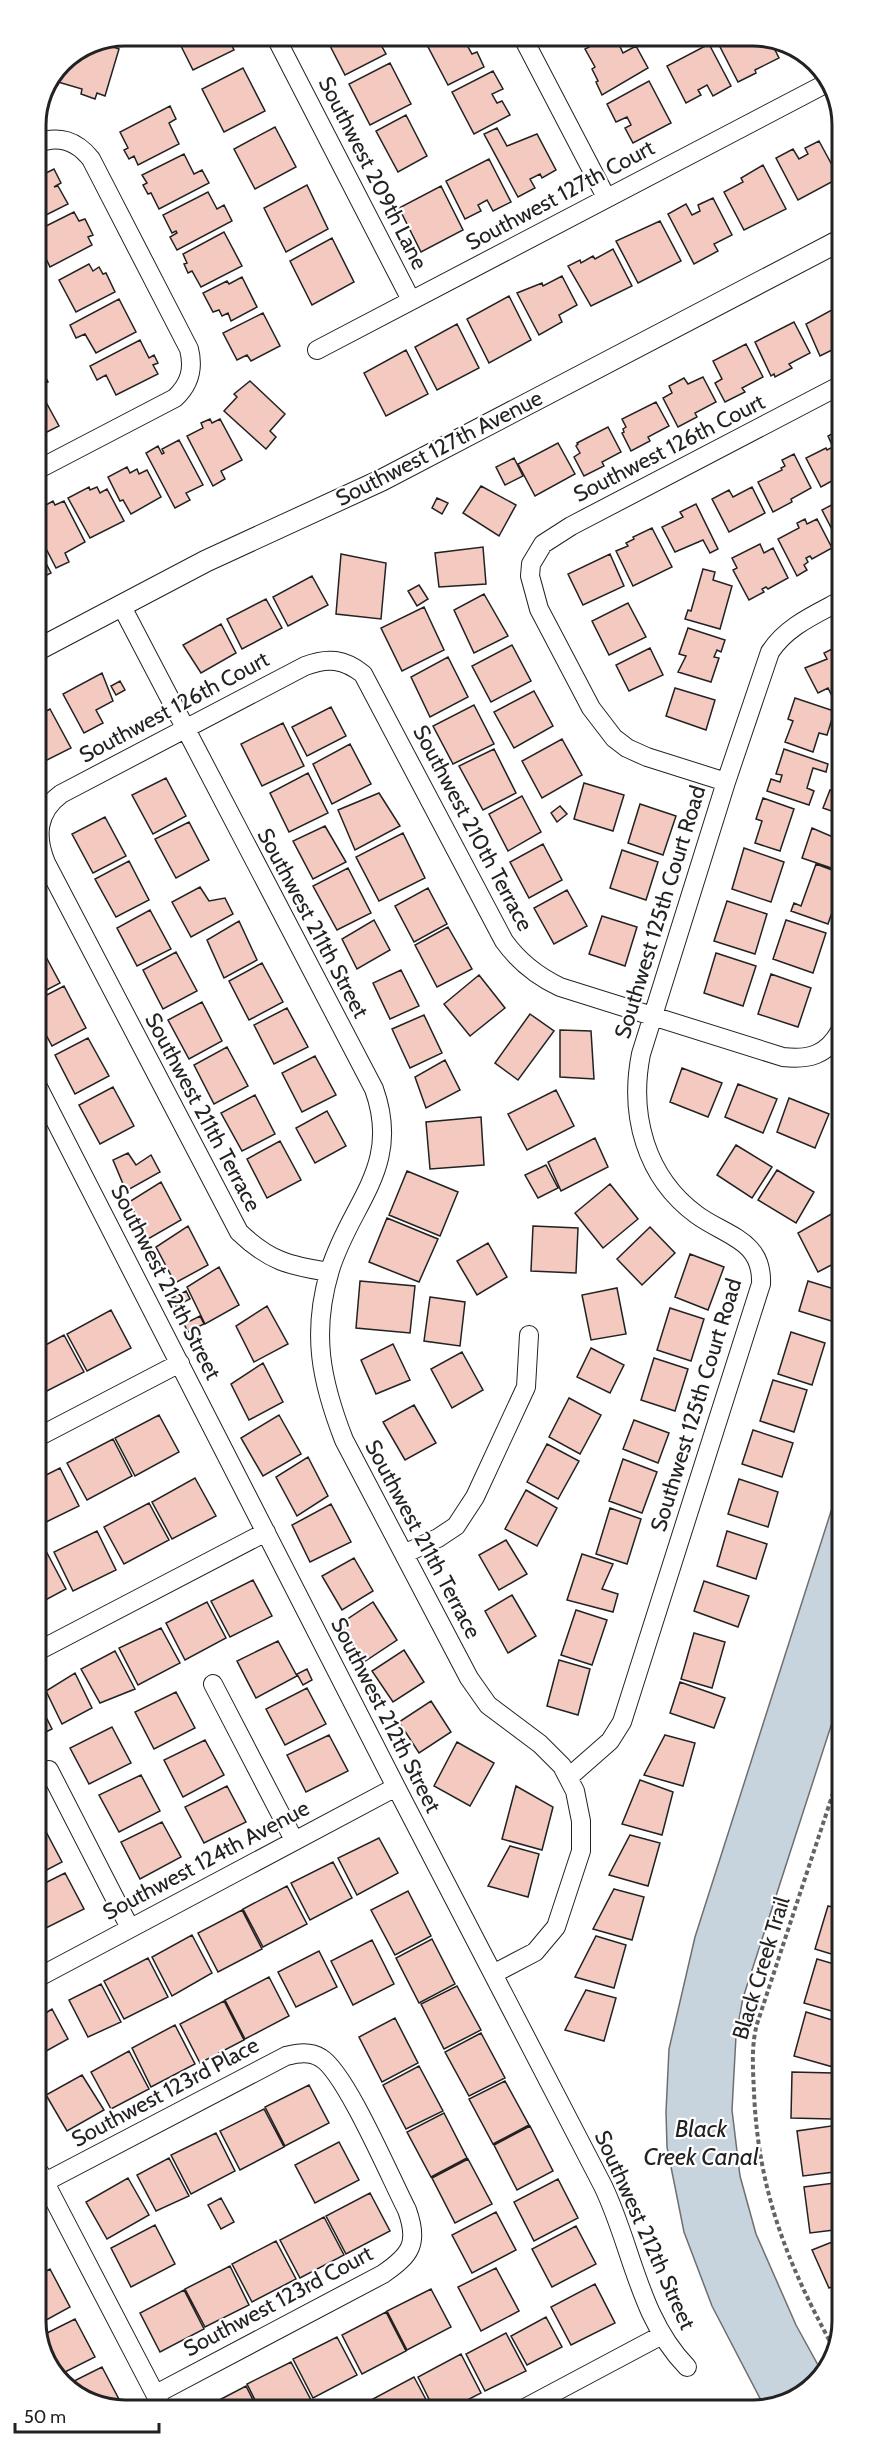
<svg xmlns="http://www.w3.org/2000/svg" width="878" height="2447" viewBox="0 0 878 2447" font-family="Cabin,sans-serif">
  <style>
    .water { fill: #c7d3dd; stroke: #6f6f6f; stroke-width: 1.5 }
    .building { fill: #f3c9c0; stroke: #222; stroke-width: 1.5 }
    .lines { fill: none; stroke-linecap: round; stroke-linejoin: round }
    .minor-casing { stroke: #222; stroke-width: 20 }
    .tertiary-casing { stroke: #222; stroke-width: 23 }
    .path { stroke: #646464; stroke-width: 4; stroke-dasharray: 4.5 3; stroke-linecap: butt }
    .minor { stroke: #fff; stroke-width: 18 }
    .tertiary { stroke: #fff; stroke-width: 21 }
    .labels { text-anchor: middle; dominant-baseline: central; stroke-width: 4.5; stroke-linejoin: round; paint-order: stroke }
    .street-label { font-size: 22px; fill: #222; stroke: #fff }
    .water-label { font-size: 24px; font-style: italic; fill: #222; stroke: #fff }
    .rim { fill: none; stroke: #222; stroke-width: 3 }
  </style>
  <rect width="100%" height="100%" fill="#fff"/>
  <!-- water -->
  <path class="water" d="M841,1480V1695L743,1998L736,2036L732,2110L740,2176L756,2234L796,2325L824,2376L776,2408H765L712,2306L684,2232L667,2147L666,2112L669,2049L695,1937Z"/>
  <!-- building -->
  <path class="building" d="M176,36H227L234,50L193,70Z
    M325,36H376L386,54L345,75Z
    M439,36H476L478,40L467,45L472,54L477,52L484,67L448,85L426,43Z
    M572,36H586L575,42Z
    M610,36H615L623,53L636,46L648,68L602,95L596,82L598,81L592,69L595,67L585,49Z
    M722,36H759L770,40L779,58L755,70L756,73L738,82L716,39Z
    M105,44L119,49L105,96L97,93L95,99L81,94L82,89L58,82L64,61Z
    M709,44L731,86L713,96L707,85L698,90L701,95L686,103L667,66Z
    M390,63L411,104L370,125L349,84Z
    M243,68L265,111L224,132L202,89Z
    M493,71L503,89L492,94L497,103L502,101L510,115L474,134L452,92Z
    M649,81L671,123L633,143L625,128L631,125L627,117L616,122L607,104Z
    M170,106L176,119L169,123L179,144L138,165L134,156L129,159L124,150L128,148L120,132Z
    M406,115L427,156L398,172L376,131Z
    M275,127L296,167L255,189L234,149Z
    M497,128L507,146L537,134L556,170L542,178L540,174L530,179L535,188L518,197L484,134Z
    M819,141L839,178L798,200L776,158L793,149L799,159L808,154L805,148Z
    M184,154L194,174L202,170L209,183L159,209L151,193L148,194L143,185L147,183L142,175Z
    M489,159L511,202L493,211L487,200L478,205L481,211L465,219L446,181Z
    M763,165L786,209L744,230L724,192L743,182L741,178Z
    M54,169L61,183L54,187L58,186L68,204L36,220V178Z
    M307,185L328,229L286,252L264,208Z
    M441,186L463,230L421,252L399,208Z
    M208,192L217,209L224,205L232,221L177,250L170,237L177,233L176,231L172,233L163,215Z
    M713,198L732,235L714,244L718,251L694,264L668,214L686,204L692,215L700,211L698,205Z
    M74,212L79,221L85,219L93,235L88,237L92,245L50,267L40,246L36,248V231Z
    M660,221L681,261L638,283L616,241Z
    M224,232L242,266L201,287L192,271L188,273L184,264L187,263L183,254Z
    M332,238L354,282L312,305L290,261Z
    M613,249L632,286L591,306L568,266L580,260L581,263L593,256L595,259Z
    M89,264L93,271L99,267L103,274L106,273L115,292L76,312L59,280Z
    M562,276L577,305L559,315L562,322L539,335L517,293L542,283L543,286Z
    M242,277L257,307L231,321L228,313L222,316L219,310L213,312L203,293L227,281L229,284Z
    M509,296L531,340L489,363L467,319Z
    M119,299L136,332L96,353L85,334L76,338L70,325Z
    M839,306V337L837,339L839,343L834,346L836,348L820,356L806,324Z
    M263,313L280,346L251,361L247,355L237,360L223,333Z
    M794,322L810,353L789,364L792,368L775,377L774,374L771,376L755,342Z
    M457,324L479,368L437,390L415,347Z
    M140,340L149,358L154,355L158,363L153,365L158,374L116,395L106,375L97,380L90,366Z
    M746,344L763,377L742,388L745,392L725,402L715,383L722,379L713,361Z
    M406,350L428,394L386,416L364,373Z
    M39,365L48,382L37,387V367Z
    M703,377L716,402L695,413L697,417L678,427L663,398L672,393L669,386L684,378L688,384Z
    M250,381L285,414L270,431L276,437L266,449L224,411L237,397L234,394Z
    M41,393L59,426L37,437V395Z
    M656,402L669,426L648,437L650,441L631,451L622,433L624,432L623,429L626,427L622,419Z
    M210,419L212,423L220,419L242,460L221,471L225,479L213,486L187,436L203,428L201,423Z
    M608,427L621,452L602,462L604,466L584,476L574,457L580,453L576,446L578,444L577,443Z
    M839,430V477L821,487L806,458L826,448L827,450L833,447L828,436Z
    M179,440L203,485L186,493L190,500L175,508L146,453L158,446L162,454L164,453L162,449Z
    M558,443L575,474L535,496L518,464Z
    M794,454L811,488L791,499L792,502L773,512L758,482L782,470L781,468L785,466L782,460Z
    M514,458L523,476L505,485L496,467Z
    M127,467L130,473L137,469L139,474L147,470L161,497L131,514L123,500L120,501L108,477Z
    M481,486L516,505L499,536L463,513Z
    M89,487L90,490L97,487L100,493L107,489L124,521L90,538L68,498Z
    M752,487L765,513L729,532L712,499L729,490L733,497Z
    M437,498L448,503L442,514L432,508Z
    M53,501L55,505L64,501L85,542L65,553L69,562L56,568L37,531V515L46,510L44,506Z
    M839,501V543L822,510Z
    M696,504L718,549L710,553L703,540L675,552L662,527L683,517L680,512Z
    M805,519L807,524L817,519L832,548L812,559L810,556L806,558L808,562L804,565L807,570L797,576L778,539L799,528L797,523Z
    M652,528L672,567L633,586L616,551L628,546L626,543L634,539L633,537Z
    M760,544L764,553L773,548L788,578L768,589L766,587L762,589L764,592L749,600L733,570L737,568L732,558Z
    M37,546L51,573L37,580Z
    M483,547L486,584L439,587L435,553Z
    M341,554L386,563L381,619L336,614Z
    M610,554L624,586L583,605L568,574Z
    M703,569L715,572L713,580L732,586L720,629L685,619L688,610L691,611Z
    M312,576L328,605L288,626L273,597Z
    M419,585L428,599L417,606L408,591Z
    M484,594L508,636L474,653L454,610Z
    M266,599L282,628L242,649L227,619Z
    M628,603L646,637L609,655L592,621Z
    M424,607L444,650L402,671L381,628Z
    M221,624L236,653L201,673L183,645Z
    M688,628L725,640L721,652L717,650L714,657L719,658L711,682L678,672L686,656L679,654Z
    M512,645L531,681L491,702L472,666Z
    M840,645V692L832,696L828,688L818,693L805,668L827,659L824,653Z
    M650,648L663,675L629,691L616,665Z
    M448,657L468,697L430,717L411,677Z
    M102,673L113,701L96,710L103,723L84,733L63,694Z
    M120,681L125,690L116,695L111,686Z
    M675,688L715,700L706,730L666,716Z
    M534,691L553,726L514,748L494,712Z
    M795,698L840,713V722L832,719L827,735L819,733L813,752L785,742L793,721L788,719Z
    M474,705L494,744L453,764L433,726Z
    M331,707L346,736L307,756L292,727Z
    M50,709L71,748L37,765V716Z
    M283,723L304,766L262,786L241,744Z
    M562,739L582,775L542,798L522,761Z
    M350,744L371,784L332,804L313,764Z
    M494,749L516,793L483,810L459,766Z
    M784,749L828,764L826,772L813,768L807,788L814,791L809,805L767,791L771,779L780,782L782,775L776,774Z
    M308,773L328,813L289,832L270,793Z
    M166,778L186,816L153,834L132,795Z
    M584,783L624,795L613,831L574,819Z
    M830,790L840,793V814L823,808Z
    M379,793L400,826L355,850L338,810Z
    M522,796L541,832L508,851L489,814Z
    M763,798L794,809L780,851L755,843L762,821L756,819Z
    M640,804L676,816L663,855L628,843Z
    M560,806L567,814L557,822L551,813Z
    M105,817L126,856L93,873L72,834Z
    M189,822L209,860L176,878L155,839Z
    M325,826L346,862L313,879L293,841Z
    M812,828L840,840V871L802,858Z
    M403,833L425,878L379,901L356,857Z
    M543,844L562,880L529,898L510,862Z
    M744,848L784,862L771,902L732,889Z
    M622,850L658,862L646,900L610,888Z
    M129,861L149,900L116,917L95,879Z
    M816,864L840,873V889L828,924L791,911L794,903L801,906Z
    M348,868L371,913L337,930L313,886Z
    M200,887L209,901L225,898L233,914L191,937L172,902Z
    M428,888L447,924L414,942L395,906Z
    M567,890L587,926L554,944L534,908Z
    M727,901L767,914L755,954L714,941Z
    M150,910L171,949L137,966L117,928Z
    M602,916L637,927L625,966L589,954Z
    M374,920L390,950L357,969L342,939Z
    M786,920L826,933L813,973L773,959Z
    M239,921L257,960L224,978L207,940Z
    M448,927L472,969L437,987L415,945Z
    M176,952L197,991L163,1009L143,970Z
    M716,953L756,966L743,1006L704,993Z
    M45,955L60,983L37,995V959Z
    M262,963L283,1002L249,1020L229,981Z
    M401,970L419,1006L390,1019L373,983Z
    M771,974L811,988L798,1027L758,1014Z
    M479,975L505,1008L470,1036L444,1004Z
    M64,986L86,1028L52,1046L37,1018V1000Z
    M202,1002L222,1041L189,1059L168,1020Z
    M287,1008L308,1047L274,1064L254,1025Z
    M530,1014L554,1031L518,1080L495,1063Z
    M424,1015L442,1053L410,1068L392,1029Z
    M560,1030L591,1031L594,1079L560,1077Z
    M88,1038L109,1076L75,1094L55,1055Z
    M227,1047L248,1086L214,1104L194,1065Z
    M315,1056L336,1095L302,1112L282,1073Z
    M445,1060L460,1090L426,1108L415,1077Z
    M682,1068L722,1083L708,1117L670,1102Z
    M738,1084L777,1099L763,1133L725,1117Z
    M113,1087L134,1126L100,1144L79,1105Z
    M556,1090L574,1126L527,1150L508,1114Z
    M255,1095L275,1134L242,1151L221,1113Z
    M789,1098L829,1114L815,1148L777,1132Z
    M327,1111L346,1146L315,1163L296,1128Z
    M481,1117L484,1165L430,1169L426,1122Z
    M595,1138L608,1167L561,1191L548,1162Z
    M280,1141L301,1180L267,1198L247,1159Z
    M736,1145L772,1167L752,1198L717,1175Z
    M128,1153L136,1165L151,1155L160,1172L126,1191L113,1160Z
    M546,1165L558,1188L538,1198L525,1175Z
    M777,1170L814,1192L796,1223L758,1200Z
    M407,1171L458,1192L440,1236L389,1215Z
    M161,1182L181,1220L148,1239L129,1202Z
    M610,1184L638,1219L603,1248L575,1213Z
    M840,1209L841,1260L818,1272L798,1233Z
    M387,1218L438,1239L419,1282L369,1262Z
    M188,1226L208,1265L175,1283L156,1247Z
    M533,1226L578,1228L576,1273L531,1271Z
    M650,1227L675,1253L642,1285L617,1259Z
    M488,1243L507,1277L477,1295L457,1261Z
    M690,1254L724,1267L708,1310L675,1297Z
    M219,1267L239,1305L205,1324L187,1287Z
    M360,1281L415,1286L410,1333L356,1328Z
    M808,1281L841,1291V1324L799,1311Z
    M617,1288L626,1334L591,1340L582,1295Z
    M186,1291L190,1299L176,1306L172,1298Z
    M430,1297L465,1302L460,1346L424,1341Z
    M267,1306L288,1344L254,1362L236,1326Z
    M670,1308L704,1319L691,1361L657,1350Z
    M111,1310L131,1348L87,1371L67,1334Z
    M200,1316L204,1324L188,1332L184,1324Z
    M791,1332L825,1343L812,1385L778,1374Z
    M64,1335L84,1372L39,1395L38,1349Z
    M393,1344L410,1380L376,1394L361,1360Z
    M591,1348L624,1365L610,1393L577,1377Z
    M462,1352L483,1390L452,1408L431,1369Z
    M654,1358L688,1369L675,1411L641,1400Z
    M263,1363L283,1402L249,1420L231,1384Z
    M773,1380L807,1390L794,1432L760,1421Z
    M569,1398L601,1415L580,1454L549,1437Z
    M414,1405L436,1443L405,1460L383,1422Z
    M159,1415L179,1452L135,1476L115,1438Z
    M279,1415L301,1454L263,1476L241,1438Z
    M634,1420L669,1433L658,1463L623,1449Z
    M753,1430L793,1443L782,1477L742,1464Z
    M113,1439L132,1476L87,1500L67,1463Z
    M547,1444L579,1461L558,1499L527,1482Z
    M308,1457L328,1496L297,1516L276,1477Z
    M623,1459L657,1472L642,1513L609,1501Z
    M60,1468L79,1506L38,1526V1479Z
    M195,1478L216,1516L172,1539L152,1502Z
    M739,1479L778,1492L768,1527L728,1514Z
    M526,1490L557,1508L537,1546L505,1529Z
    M149,1503L169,1540L124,1564L104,1527Z
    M331,1504L351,1542L310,1562L292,1525Z
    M610,1508L641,1519L627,1564L596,1554Z
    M97,1531L116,1570L73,1591L54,1552Z
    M727,1531L767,1544L756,1579L717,1566Z
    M506,1540L527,1574L499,1590L479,1555Z
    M46,1551L66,1589L38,1604V1556Z
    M582,1554L613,1564L602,1589L618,1594L613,1612L567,1600Z
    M354,1558L373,1591L342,1610L322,1576Z
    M253,1580L272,1616L230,1637L211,1601Z
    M704,1581L749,1596L738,1627L694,1611Z
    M512,1595L536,1636L508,1653L485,1611Z
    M207,1602L226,1638L185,1660L166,1623Z
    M373,1602L397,1640L364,1662L340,1624Z
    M576,1610L607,1620L592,1665L561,1655Z
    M161,1628L180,1663L138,1685L119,1648Z
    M694,1633L725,1642L712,1688L681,1679Z
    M278,1641L297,1676L256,1698L237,1661Z
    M404,1650L424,1682L393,1702L372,1671Z
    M115,1651L135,1689L100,1703L81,1669Z
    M559,1660L590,1669L578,1715L547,1706Z
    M307,1669L312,1680L303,1685L297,1674Z
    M75,1673L92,1708L62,1724L46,1691Z
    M680,1682L725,1698L714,1728L670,1713Z
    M307,1688L326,1724L285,1745L266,1709Z
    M176,1692L195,1728L154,1749L135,1712Z
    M38,1701L52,1729L38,1736Z
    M431,1701L451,1732L419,1753L399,1722Z
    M112,1727L131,1763L89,1784L70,1748Z
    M329,1735L348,1771L306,1792L287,1755Z
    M665,1735L695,1743L683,1786L644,1775Z
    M205,1740L224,1775L183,1797L164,1760Z
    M457,1742L494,1763L470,1806L434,1786Z
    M141,1775L160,1811L119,1832L99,1795Z
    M640,1780L673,1792L662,1835L622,1824Z
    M227,1786L246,1822L204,1843L185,1807Z
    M516,1786L553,1807L542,1850L502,1839Z
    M162,1822L181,1857L140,1879L121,1842Z
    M43,1826L62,1862L39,1874L38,1829Z
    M630,1835L660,1843L648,1886L609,1875Z
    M379,1838L398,1873L357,1895L338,1858Z
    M510,1846L539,1854L528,1897L488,1886Z
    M333,1862L352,1898L310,1920L291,1883Z
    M841,1870V1903L833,1900Z
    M65,1873L84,1909L42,1930L39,1923V1886Z
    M287,1886L307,1924L263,1947L243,1909Z
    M614,1889L644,1897L632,1940L593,1929Z
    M408,1891L431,1936L395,1955L371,1910Z
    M828,1906L841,1909V1957L815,1949Z
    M242,1910L262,1949L218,1972L198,1933Z
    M192,1935L212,1973L172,1996L152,1957Z
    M596,1936L626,1945L614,1988L575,1977Z
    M432,1939L455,1984L419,2003L396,1958Z
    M372,1940L394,1984L353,2005L331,1961Z
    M319,1951L337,1987L296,2007L278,1972Z
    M148,1958L168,1997L124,2019L104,1981Z
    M817,1959L841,1966L842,2014L804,2003Z
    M269,1977L289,2016L245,2039L225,2000Z
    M101,1984L121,2022L88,2037L69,2000Z
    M457,1986L481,2030L444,2049L421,2004Z
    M586,1990L616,1998L604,2041L565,2030Z
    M224,2001L244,2040L200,2063L180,2024Z
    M52,2009L68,2039L39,2055V2017Z
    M806,2012L842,2023V2038L833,2067L794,2056Z
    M395,2018L418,2063L382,2082L359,2037Z
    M175,2025L195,2064L151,2087L132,2048Z
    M481,2033L505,2078L469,2096L445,2052Z
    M129,2051L149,2089L111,2109L91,2072Z
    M419,2066L443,2111L406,2129L383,2085Z
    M792,2072L833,2073L832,2119L791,2118Z
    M82,2075L104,2110L67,2131L46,2095Z
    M505,2081L529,2125L493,2144L469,2099Z
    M309,2085L329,2123L285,2146L265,2107Z
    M264,2109L284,2147L240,2170L220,2131Z
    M444,2113L467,2158L431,2177L407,2132Z
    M838,2125L842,2171L803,2176L797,2131Z
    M530,2126L553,2171L517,2190L494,2145Z
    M216,2133L235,2171L191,2194L171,2155Z
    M339,2142L359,2180L315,2203L295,2165Z
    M169,2158L189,2196L156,2211L137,2175Z
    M468,2159L492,2204L455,2223L432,2178Z
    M128,2178L149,2215L107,2239L86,2202Z
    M558,2179L578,2218L534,2241L514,2202Z
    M842,2182V2229L810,2233L804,2187Z
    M370,2193L390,2231L346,2254L326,2216Z
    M221,2198L234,2222L221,2229L208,2205Z
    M496,2212L516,2250L472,2273L452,2235Z
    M324,2217L344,2255L300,2278L280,2240Z
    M155,2225L175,2264L131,2287L111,2248Z
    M576,2226L596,2264L552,2287L532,2249Z
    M842,2238V2283L829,2288L812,2250Z
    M276,2241L296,2279L252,2302L232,2264Z
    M39,2247L45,2258L39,2261Z
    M230,2266L249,2305L205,2327L185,2289Z
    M496,2268L519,2311L481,2331L458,2287Z
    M50,2269L70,2307L39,2324V2275Z
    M595,2284L615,2323L571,2345L551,2307Z
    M431,2289L451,2327L407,2350L387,2311Z
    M184,2290L204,2329L160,2352L140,2313Z
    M386,2312L406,2351L362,2374L342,2335Z
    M546,2317L562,2347L527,2365L511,2336Z
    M75,2319L95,2357L59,2375L39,2345V2337Z
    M506,2333L526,2371L485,2391L466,2354Z
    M337,2337L357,2375L313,2398L293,2359Z
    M461,2354L481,2393L450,2409H434L418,2377Z
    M291,2362L311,2400L292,2410H260L247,2384Z
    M102,2367L122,2405L114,2409L71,2392L66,2385Z
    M414,2377L431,2409L376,2410L371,2400Z
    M246,2386L258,2410H202V2409Z"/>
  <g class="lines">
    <defs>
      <path id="minor" d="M275,36L411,300
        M522,36L606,197
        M36,144C58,134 77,141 91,159L189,349C194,369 190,384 175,398L37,470
        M317,350L827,83
        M121,605L374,1089C402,1167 351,1202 330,1270C311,1333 321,1381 344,1440L469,1678L488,1705L540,1744L562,1766L575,1791L581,1821V1851L556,1927L535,1952L493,1974
        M726,782L647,757L627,748L614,738L591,708L539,609L530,576L531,564L543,544L571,526L839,386
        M37,1085L396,1787L603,2186C632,2246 639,2318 687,2367
        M329,1272C290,1266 269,1261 239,1232L46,863C35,836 37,812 61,794L305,666C328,657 344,659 363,674L504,941C519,962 537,976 560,987L783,1057C809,1060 827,1055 840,1031
        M38,1437L180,1363
        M404,1554L438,1538L456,1526L475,1497L526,1387L529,1335
        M38,1651L266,1532
        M213,1684L294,1840
        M49,1770L130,1928
        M569,1777L610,1741L622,1722L761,1284C763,1240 726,1236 697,1215C645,1177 629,1114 641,1054L726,782L770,652C786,627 814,615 840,601
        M39,1977L396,1787
        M40,2173L164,2411
        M45,2182L286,2056C298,2053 310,2051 321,2058C346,2073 391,2179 407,2210C419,2243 411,2255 383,2274L156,2394
        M523,2409L662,2335"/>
      <path id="tertiary" d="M37,650L206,561L382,480L839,241"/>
    </defs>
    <!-- minor casing -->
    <use href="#minor" class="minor-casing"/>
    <!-- tertiary casing -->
    <use href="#tertiary" class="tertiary-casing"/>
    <!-- path -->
    <path class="path" d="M833,2347C787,2263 758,2190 754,2092C753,2070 751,2046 757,2024L841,1769"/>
    <!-- minor -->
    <use href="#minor" class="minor"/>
    <!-- tertiary -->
    <use href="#tertiary" class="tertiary"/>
  </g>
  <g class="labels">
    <!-- street labels -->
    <g class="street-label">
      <text transform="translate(373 173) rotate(63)">Southwest 209th Lane</text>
      <text transform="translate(560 195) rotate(-28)">Southwest 127th Court</text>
      <text transform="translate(439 448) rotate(-27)">Southwest 127th Avenue</text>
      <text transform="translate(669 448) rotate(-27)">Southwest 126th Court</text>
      <text transform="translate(174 707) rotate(-28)">Southwest 126th Court</text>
      <text transform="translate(473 828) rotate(62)">Southwest 210th Terrace</text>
      <text transform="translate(660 912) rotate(-73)">Southwest 125th Court Road</text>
      <text transform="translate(313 923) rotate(62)">Southwest 211th Street</text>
      <text transform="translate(203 1112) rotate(62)">Southwest 211th Terrace</text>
      <text transform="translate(166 1282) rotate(63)">Southwest 212th Street</text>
      <text transform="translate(696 1405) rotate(-73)">Southwest 125th Court Road</text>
      <text transform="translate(423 1539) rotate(62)">Southwest 211th Terrace</text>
      <text transform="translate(386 1715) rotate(63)">Southwest 212th Street</text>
      <text transform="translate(206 1860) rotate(-28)">Southwest 124th Avenue</text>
      <text transform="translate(761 1968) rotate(-73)">Black Creek Trail</text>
      <text transform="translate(165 2092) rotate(-28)">Southwest 123rd Place</text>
      <text transform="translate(645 2230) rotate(66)">Southwest 212th Street</text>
      <text transform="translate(278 2301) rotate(-28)">Southwest 123rd Court</text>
    </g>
    <!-- water labels -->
    <g class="water-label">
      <text x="701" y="2128">Black<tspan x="701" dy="28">Creek Canal</tspan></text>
    </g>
  </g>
  <!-- crop -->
  <path d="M0 0H878V2447H0ZM125 46H753A79 79 0 0 1 832 125V2321A79 79 0 0 1 753 2400H125A79 79 0 0 1 46 2321V125A79 79 0 0 1 125 46Z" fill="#fff" fill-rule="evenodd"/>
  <path class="rim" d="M125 46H753A79 79 0 0 1 832 125V2321A79 79 0 0 1 753 2400H125A79 79 0 0 1 46 2321V125A79 79 0 0 1 125 46Z"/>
  <!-- scale -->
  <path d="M15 2423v9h144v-9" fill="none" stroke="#222222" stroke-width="3"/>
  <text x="24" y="2423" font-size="18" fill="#222222" stroke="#ffffff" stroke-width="4.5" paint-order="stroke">50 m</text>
</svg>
